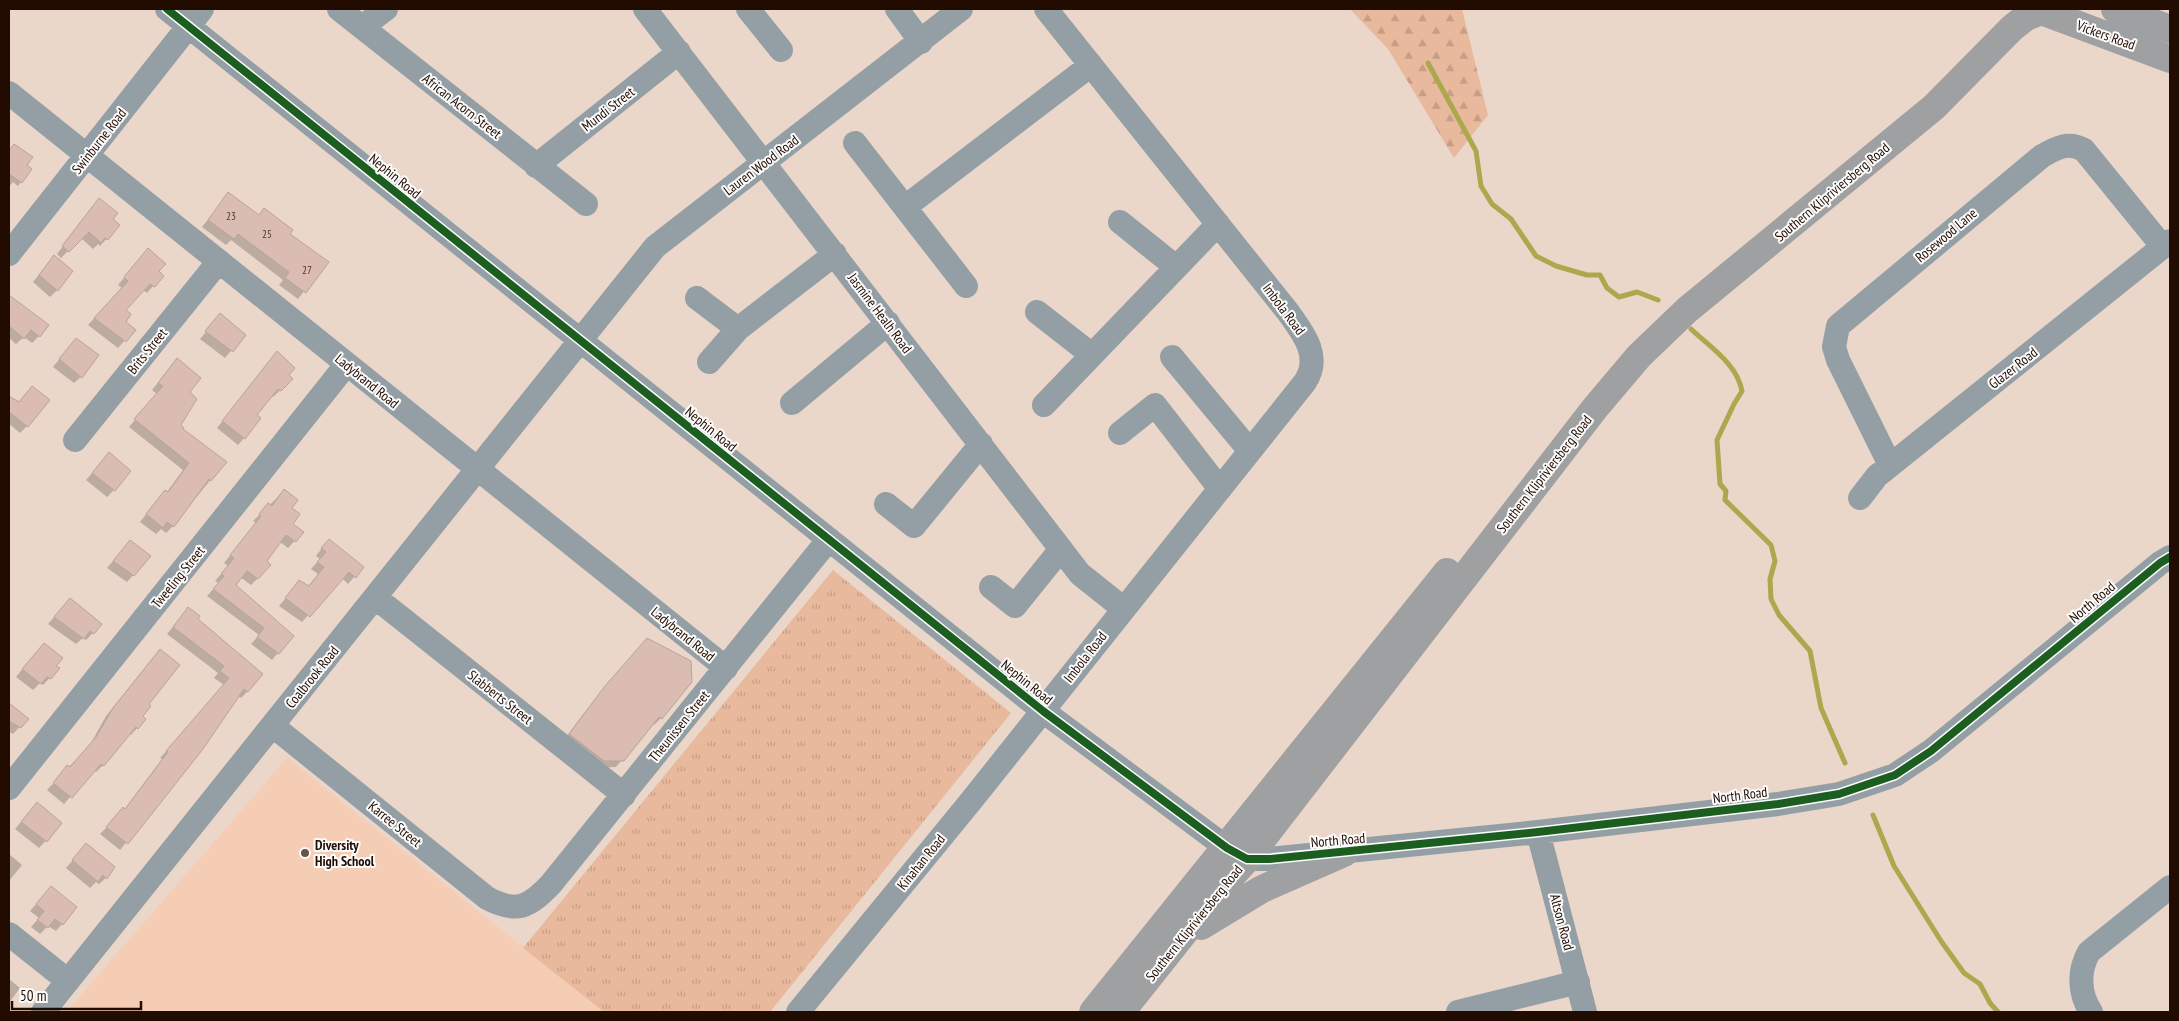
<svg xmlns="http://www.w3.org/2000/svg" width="2179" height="1021" viewBox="0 0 2179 1021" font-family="'PT Sans Narrow',sans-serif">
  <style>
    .built { fill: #f5cdb5 }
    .forest { fill: url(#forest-firs) }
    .park { fill: url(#park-tufts) }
    .shadow { fill: #0003 }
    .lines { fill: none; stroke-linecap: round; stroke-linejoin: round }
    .stream { stroke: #aba84d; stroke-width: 5 }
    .building { fill: #dabcb3; stroke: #b9a39b }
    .minor { stroke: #939fa5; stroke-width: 24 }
    .major { stroke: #9fa0a1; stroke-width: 28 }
    .cycleway-casing { stroke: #fcfcfc; stroke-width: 11 }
    .cycleway { stroke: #1b5e20; stroke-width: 8 }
    .poi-dot { fill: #685347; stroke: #fcfcfc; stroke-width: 2 }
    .labels { text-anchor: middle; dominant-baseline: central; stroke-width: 4; stroke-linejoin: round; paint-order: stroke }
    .number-label { font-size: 11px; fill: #50382e }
    .street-label { font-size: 14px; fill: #220c01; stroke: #fcfcfc }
    .poi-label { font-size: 14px; font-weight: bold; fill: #220c01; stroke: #fcfcfc; text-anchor: start }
  </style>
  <defs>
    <pattern id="forest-firs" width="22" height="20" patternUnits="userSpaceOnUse" patternTransform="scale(1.25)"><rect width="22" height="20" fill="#e8b99d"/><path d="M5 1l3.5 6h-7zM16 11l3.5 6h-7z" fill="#c79e85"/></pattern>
    <pattern id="park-tufts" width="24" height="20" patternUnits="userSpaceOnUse" patternTransform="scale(1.25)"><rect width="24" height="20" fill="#e8b99d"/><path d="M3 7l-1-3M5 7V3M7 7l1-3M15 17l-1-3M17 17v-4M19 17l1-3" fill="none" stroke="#c79e85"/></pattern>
  </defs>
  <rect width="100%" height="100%" fill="#ebd6ca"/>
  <!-- built -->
  <path class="built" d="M287,758L604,1012H66Z"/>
  <!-- forest -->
  <path class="forest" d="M1350,9H1462L1488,115L1454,158L1388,49Z"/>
  <!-- park -->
  <path class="park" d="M833,570L1011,713L770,1012H604L523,948Z"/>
  <!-- shadow -->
  <path class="shadow" d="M12,148L30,169L18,186L13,182L9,187V152Z
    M228,194L258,216L264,210L289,234L327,262L298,299L279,285L283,280L231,240L226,245L202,227Z
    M93,207L119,225L100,246L98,244L93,249L81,238L61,258L57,254Z
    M54,256L57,290L50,297L33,282Z
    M142,256L162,276L147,293L143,290L124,310L125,322L134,330L118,348L88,325L122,288L118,285Z
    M13,299L39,336L32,343L24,337L16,344L9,338V303Z
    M220,315L244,335L225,358L200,339Z
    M70,346L81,377L74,383L53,367Z
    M177,359L188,392L179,426L181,430L225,462L173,526L166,533L161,529L156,534L140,522L158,499L167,492L183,470L129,427L157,394L152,390Z
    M271,360L292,379L273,397L271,395L255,415L244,438L238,445L217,428Z
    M25,395L27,426L20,433L9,424V415Z
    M109,454L114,490L107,497L86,480Z
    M284,491L290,508L291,524L302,533L288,548L280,542L265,562L258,578L251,585L240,577L234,585L292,636L272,660L251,644L259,635L207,596L219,583L215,581L228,566L224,563L256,523L253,521Z
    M124,548L150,556L127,582L107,568Z
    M322,548L362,568L348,584L342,578L302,622L279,606L299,582L308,587L318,574L311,569L320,559L316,556Z
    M63,607L93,633L86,640L83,638L76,644L48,624Z
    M188,609L247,692L241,698L238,696L188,767L120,850L100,834L124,810L162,759L160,758L224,685L214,678L218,673L167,634Z
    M641,647L661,718L654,725L652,723L616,767L597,768L563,741L598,695Z
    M160,650L137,728L131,735L129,733L103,765L96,772L94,770L64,804L47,790L90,745L106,716Z
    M37,651L58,669L43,685L40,683L33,690L16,677Z
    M9,704L27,719L13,734L9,732Z
    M30,811L61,824L39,848L15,829Z
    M80,852L106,878L99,884L96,882L90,888L66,868Z
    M9,854L22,865L9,881Z
    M51,887L62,924L56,931L48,926L40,934L31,927L39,918L30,911Z
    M9,979L20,988L9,1003Z"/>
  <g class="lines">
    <!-- stream -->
    <path class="stream" d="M1428,63L1476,151L1481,186L1492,204L1511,219L1536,256L1556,266L1587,275H1600L1607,288L1619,297L1637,292L1658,300
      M1691,329C1711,348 1737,364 1742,391L1734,404L1717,440L1720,484L1726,491L1725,500L1771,545L1775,561L1770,579L1771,599L1779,615L1810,651L1821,708L1845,763
      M1873,815L1894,866L1941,941L1964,973L1980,984L1990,1003L1998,1012"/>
  </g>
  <!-- building -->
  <path class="building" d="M14,144L33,157L27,165L32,169L22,183L9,174V151Z
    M228,192L259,215L264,208L293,230L290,234L329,262L306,293L285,278L289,272L238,234L234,239L208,220Z
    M99,198L118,213L113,219L120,225L108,240L105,238L101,243L89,232L69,252L62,246Z
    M148,248L166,264L159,271L164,276L155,287L150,284L126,310L131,314L126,322L136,330L126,342L94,318L128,281L124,277Z
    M54,255L73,271L58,291L39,275Z
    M9,295L49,325L40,337L31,330L24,339L9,326Z
    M220,313L246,335L233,352L205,331Z
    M76,338L99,355L82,378L59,359Z
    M277,351L295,368L289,375L293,379L281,391L278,389L257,415L261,418L245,439L222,421Z
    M177,358L201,378L190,392L197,399L181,425L184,428L183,429L227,462L211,481L209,479L174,527L167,522L163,528L146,514L165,490L168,492L189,463L134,419L163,386L158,383Z
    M32,386L50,400L28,427L9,412V396L19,402Z
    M109,452L131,471L115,491L92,473Z
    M284,489L298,500L292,508L300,514L293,524L304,532L296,542L286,535L267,561L271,565L258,579L247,571L236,585L294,636L279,654L257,637L264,628L213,589L224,576L221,574L234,558L230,555L261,516L259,514L268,503L272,506Z
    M329,539L364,567L356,578L349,572L310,617L285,598L299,580L309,586L324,567L317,562L326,552L321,548Z
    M130,540L151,556L134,576L113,561Z
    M70,598L102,624L94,634L90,631L84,639L54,617Z
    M188,607L200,616L198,619L263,674L248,692L244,689L203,749L128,844L106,827L123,807L125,809L168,752L166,751L229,678L220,671L224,666L173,627Z
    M647,638L691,661L692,682L662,719L659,717L624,761H604L569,734L605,686Z
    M44,643L63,658L56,666L60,668L51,679L47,677L41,684L22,669Z
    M160,649L180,665L149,704L151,706L143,716L146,719L138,729L136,727L104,766L101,764L72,798L53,783L67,765L70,767L96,737L113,708Z
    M9,703L29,719L21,728L9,721Z
    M37,802L62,823L47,842L21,822Z
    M86,843L115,867L107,879L103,875L98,882L72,860Z
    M51,886L77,907L63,925L55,919L48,928L37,920L44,911L36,904Z"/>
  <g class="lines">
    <!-- minor -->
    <path class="minor" d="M167,9L1043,711L1227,848L1247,859H1269L1538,832L1778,804L1839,794L1895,775L1931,751L2160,563L2170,557
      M339,9L586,204
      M645,9L1080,574L1124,609
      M748,9L781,50
      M897,9L921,42
      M362,27L386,9
      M9,93L726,668
      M855,143L966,286
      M536,166L679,52
      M905,207L1091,65
      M1120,222L1176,267
      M9,254L202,9
      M697,298L738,329
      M1037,312L1092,355
      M1172,357L1250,451
      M709,362L738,329L835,254
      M792,403L888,323
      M1044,405L1218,224
      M1120,433L1155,405L1220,489
      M75,440L219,261
      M1890,465L1838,360L1834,347L1838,326L2042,156C2056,148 2068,141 2084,150L2163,247
      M1860,498L1877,476L2170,241
      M886,504L914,526L981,444
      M991,587L1015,606L1061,549
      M376,598L624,795
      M273,726L487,898C517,914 529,907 551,884L829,539
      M9,788L346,365
      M1538,832L1585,1012
      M9,934L68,981
      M43,1012L655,247L961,9
      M798,1012L971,801L1305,382C1322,356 1303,333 1288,312L1046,9
      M1458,1012L1578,982
      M2091,1012C2079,994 2078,971 2089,952L2170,887"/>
    <!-- major -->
    <path class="major" d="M2115,9L2170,29
      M1201,926L1262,889L1344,853
      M1093,1012L1447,572
      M1121,1012L1214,895L1247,859L1595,408L1639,356L1687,310L1934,107L2012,28L2026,17L2041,11L2170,59"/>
    <defs>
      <path id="cycleway" d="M167,9L1043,711L1227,848L1247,859H1269L1538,832L1778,804L1839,794L1895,775L1931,751L2160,563L2170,557"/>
    </defs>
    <!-- cycleway casing -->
    <use href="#cycleway" class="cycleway-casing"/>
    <!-- cycleway -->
    <use href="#cycleway" class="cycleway"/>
  </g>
  <!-- markers -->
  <circle class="poi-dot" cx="305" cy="853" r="5"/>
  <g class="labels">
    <!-- number labels -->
    <g class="number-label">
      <text x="231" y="216">23</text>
      <text x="267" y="234">25</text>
      <text x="307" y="270">27</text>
    </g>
    <!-- street labels -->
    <g class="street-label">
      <text transform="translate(2106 35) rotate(20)">Vickers Road</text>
      <text transform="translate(462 106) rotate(38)">African Acorn Street</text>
      <text transform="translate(608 109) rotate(-38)">Mundi Street</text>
      <text transform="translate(99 141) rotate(-52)">Swinburne Road</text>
      <text transform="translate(761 165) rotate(-37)">Lauren Wood Road</text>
      <text transform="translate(395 176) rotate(39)">Nephin Road</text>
      <text transform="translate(1832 192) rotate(-40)">Southern Klipriviersberg Road</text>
      <text transform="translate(1946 235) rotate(-40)">Rosewood Lane</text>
      <text transform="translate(1284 309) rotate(53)">Imbola Road</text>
      <text transform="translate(880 313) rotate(53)">Jasmine Healh Road</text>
      <text transform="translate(147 351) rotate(-51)">Brits Street</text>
      <text transform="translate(2013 368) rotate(-38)">Glazer Road</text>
      <text transform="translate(367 381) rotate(39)">Ladybrand Road</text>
      <text transform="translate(711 429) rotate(39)">Nephin Road</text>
      <text transform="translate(1544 474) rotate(-52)">Southern Klipriviersberg Road</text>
      <text transform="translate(178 577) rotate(-51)">Tweeling Street</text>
      <text transform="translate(2092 602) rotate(-40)">North Road</text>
      <text transform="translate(683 634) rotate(39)">Ladybrand Road</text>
      <text transform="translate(1085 657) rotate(-52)">Imbola Road</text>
      <text transform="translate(312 677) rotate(-51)">Coalbrook Road</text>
      <text transform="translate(1027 682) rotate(39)">Nephin Road</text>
      <text transform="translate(500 697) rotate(38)">Slabberts Street</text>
      <text transform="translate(679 726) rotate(-51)">Theunissen Street</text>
      <text transform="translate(1740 795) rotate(-7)">North Road</text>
      <text transform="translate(395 824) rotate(39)">Karree Street</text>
      <text transform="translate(1338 840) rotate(-5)">North Road</text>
      <text transform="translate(921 862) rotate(-51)">Kinahan Road</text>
      <text transform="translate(1562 922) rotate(75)">Altson Road</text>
      <text transform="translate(1194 923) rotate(-51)">Southern Klipriviersberg Road</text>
    </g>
    <!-- poi labels -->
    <g class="poi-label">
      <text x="315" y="845">Diversity<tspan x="315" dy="16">High School</tspan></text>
    </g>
  </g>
  <!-- border -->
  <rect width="2179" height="1021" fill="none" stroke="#220c01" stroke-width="20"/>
  <!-- scale -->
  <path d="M12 1001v8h129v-8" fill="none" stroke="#220c01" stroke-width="2.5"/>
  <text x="20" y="1001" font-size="15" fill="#220c01" stroke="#fcfcfc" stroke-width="4" paint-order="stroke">50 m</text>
</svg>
